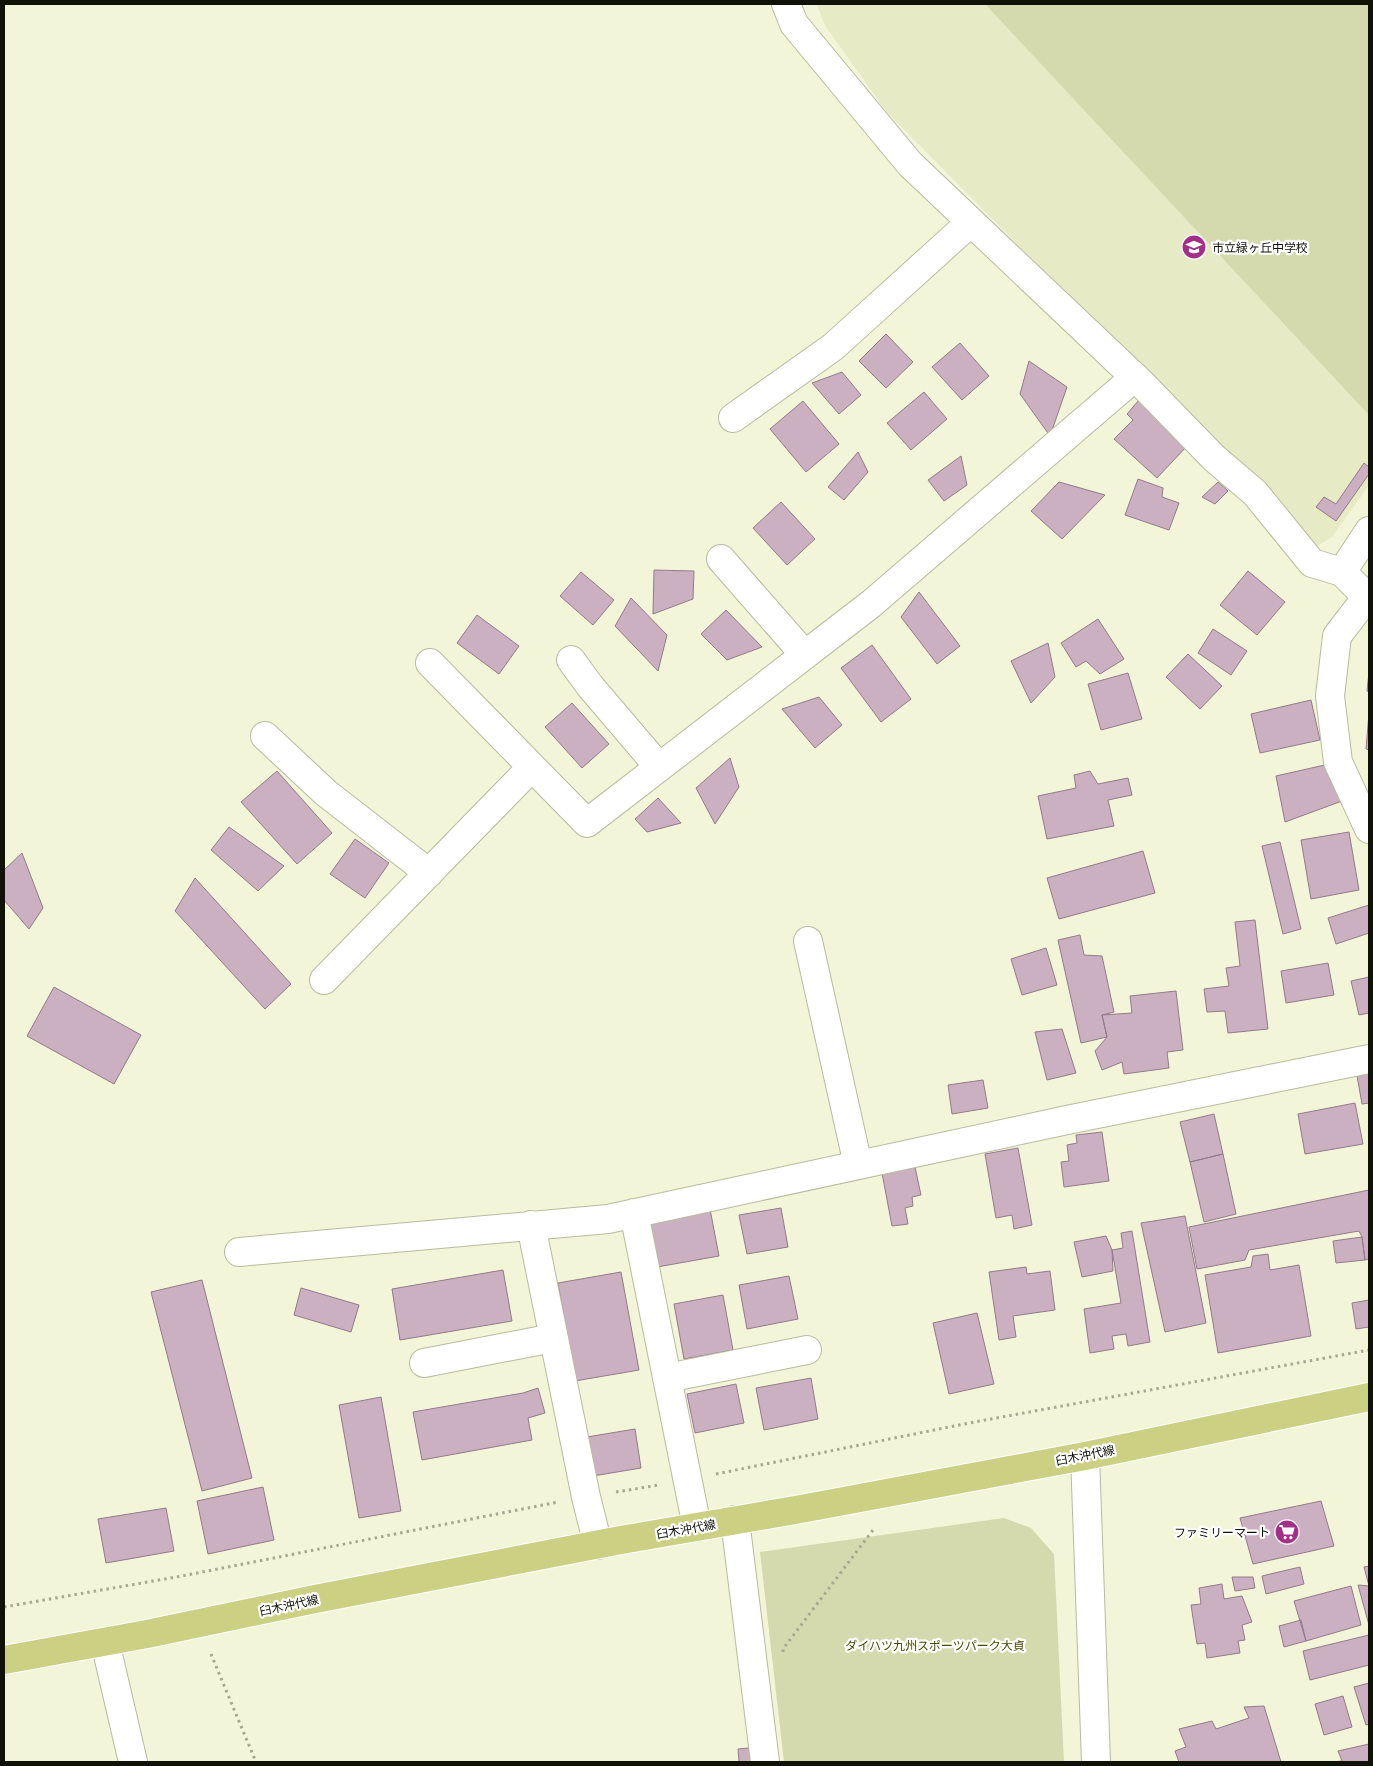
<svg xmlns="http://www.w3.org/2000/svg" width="1373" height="1766" viewBox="0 0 1373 1766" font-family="Poppins,'Noto Sans JP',sans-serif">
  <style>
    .built { fill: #e6eac5 }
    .green { fill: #d5daae }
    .building { fill: #cbb0c2; stroke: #937a8b }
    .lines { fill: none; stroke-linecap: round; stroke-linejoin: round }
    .minor-casing { stroke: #b8bb9e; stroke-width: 30 }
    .major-casing { stroke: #fff; stroke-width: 30 }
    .path { stroke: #a6a891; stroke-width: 3; stroke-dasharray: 2.5 4; stroke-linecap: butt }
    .minor { stroke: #fff; stroke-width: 28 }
    .major { stroke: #ccd083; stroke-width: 28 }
    .labels { text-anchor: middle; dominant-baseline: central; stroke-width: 4.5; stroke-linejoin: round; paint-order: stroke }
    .poi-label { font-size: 12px; fill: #101107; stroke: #fff; text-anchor: start }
    .street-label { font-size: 12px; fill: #101107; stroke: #fff }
    .park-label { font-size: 12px; fill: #474a02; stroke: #fff }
  </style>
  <rect width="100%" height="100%" fill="#f2f5d7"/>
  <!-- built -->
  <path class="built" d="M816,4H1369V485L1332,537L1317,546L1153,382L886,111L826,27Z"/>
  <!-- green -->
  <path class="green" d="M985,4H1369V415Z
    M1004,1518L1031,1528L1054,1554L1064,1762H784L760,1552Z"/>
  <!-- building -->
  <path class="building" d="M886,334L913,362L886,388L859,361Z
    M960,343L989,376L962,400L932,367Z
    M1029,361L1067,387L1050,436L1020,394Z
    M842,372L861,395L839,414L812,383Z
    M924,392L947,419L911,450L887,423Z
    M1139,400L1188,445L1157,478L1114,439L1133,420L1127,414Z
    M803,401L839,444L806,472L770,429Z
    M858,452L868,472L844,500L828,487Z
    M961,456L967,485L944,501L928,480Z
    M1364,463L1369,467V474L1336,521L1316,507L1324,497L1336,504Z
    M1138,479L1163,488L1162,497L1179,503L1169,530L1125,515Z
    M1059,482L1105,495L1062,539L1031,511Z
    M1218,482L1228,491L1215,504L1202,497Z
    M781,502L815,539L787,565L753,528Z
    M654,570L694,571L693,599L653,614Z
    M1248,571L1285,602L1257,635L1220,605Z
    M581,572L614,600L593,625L560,596Z
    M919,592L960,646L937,664L901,617Z
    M631,598L667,635L658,671L615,626Z
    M726,610L762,647L727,660L701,634Z
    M477,615L519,646L499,674L457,643Z
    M1098,619L1124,659L1100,674L1086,661L1076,667L1061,643Z
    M1213,629L1247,651L1231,675L1198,653Z
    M1048,643L1055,677L1031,703L1011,661Z
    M872,645L911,699L881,722L841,668Z
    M1188,654L1222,686L1200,709L1166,677Z
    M1369,672V692L1367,691Z
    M1128,673L1142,719L1101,730L1088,684Z
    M819,697L842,725L815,748L782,709Z
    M1311,700L1320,740L1260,753L1251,714Z
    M572,703L609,744L582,768L545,727Z
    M1369,713V750L1366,749Z
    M730,758L739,787L715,824L696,788Z
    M1338,762L1342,801L1285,822L1276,776Z
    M277,771L332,833L297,864L241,802Z
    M1090,771L1098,784L1128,778L1132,795L1108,800L1114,826L1047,839L1038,796L1076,788L1074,775Z
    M658,798L681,823L647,832L635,819Z
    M229,827L284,866L258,891L211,850Z
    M1349,832L1359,890L1311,899L1301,840Z
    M355,839L389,863L365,898L330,874Z
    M1280,842L1301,929L1283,934L1262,846Z
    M1143,851L1155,893L1059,919L1047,878Z
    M22,853L43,908L29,929L4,900V870Z
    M195,878L291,984L265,1009L175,911Z
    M1369,905V933L1336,944L1328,918Z
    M1255,920L1268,1029L1228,1033L1225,1011L1207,1012L1204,989L1229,986L1226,968L1240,966L1235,922Z
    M1080,935L1084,955L1102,956L1114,1012L1102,1015L1107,1037L1081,1043L1058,940Z
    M1046,948L1057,985L1022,995L1011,959Z
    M1328,963L1334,995L1286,1003L1281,971Z
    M1369,977V1013L1359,1015L1351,981Z
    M54,987L141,1035L114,1084L27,1036Z
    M1176,991L1183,1050L1167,1052L1169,1068L1124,1074L1122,1062L1102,1070L1095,1051L1107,1037L1102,1015L1132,1013L1130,996Z
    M1062,1029L1076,1073L1047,1080L1035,1032Z
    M1369,1068V1103L1362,1104L1356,1070Z
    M983,1080L988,1108L952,1114L948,1085Z
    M1355,1103L1363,1144L1305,1154L1298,1114Z
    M1214,1114L1223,1154L1190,1162L1180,1122Z
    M1102,1132L1109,1181L1064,1187L1061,1162L1069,1161L1067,1145L1077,1143L1076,1135Z
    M1018,1148L1032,1225L1014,1229L1012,1215L996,1218L985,1154Z
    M1223,1154L1236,1214L1204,1222L1190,1162Z
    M915,1167L921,1195L912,1197L913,1206L905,1208L908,1224L892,1226L882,1173Z
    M1369,1190V1259L1365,1260L1362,1237L1359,1231L1249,1250L1245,1260L1197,1269L1189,1227Z
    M781,1208L788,1247L747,1254L739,1215Z
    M710,1209L719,1256L657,1267L648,1221Z
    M1185,1216L1206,1323L1165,1332L1141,1223Z
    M1132,1231L1150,1342L1128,1346L1126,1334L1112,1336L1114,1349L1090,1353L1084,1309L1121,1303L1112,1250L1123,1248L1121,1233Z
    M1106,1236L1112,1250L1113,1271L1082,1277L1074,1242Z
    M1362,1237L1365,1260L1336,1263L1333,1241Z
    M1268,1254L1270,1270L1299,1265L1311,1336L1218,1353L1205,1275L1251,1267L1253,1256Z
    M1026,1267L1027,1274L1050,1271L1055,1310L1013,1316L1016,1337L999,1340L989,1272Z
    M503,1270L512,1321L400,1340L392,1289Z
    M621,1272L639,1370L575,1381L558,1283Z
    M789,1276L798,1319L747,1329L739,1285Z
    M202,1280L252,1478L202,1491L151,1292Z
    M301,1288L359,1305L351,1332L294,1315Z
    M723,1295L733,1350L684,1359L674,1304Z
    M1369,1300V1327L1356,1329L1352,1303Z
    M977,1313L994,1384L949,1394L933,1323Z
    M811,1378L818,1419L764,1430L756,1388Z
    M736,1384L744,1423L695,1433L687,1394Z
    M538,1388L545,1413L528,1418L532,1440L422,1460L413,1412L523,1393Z
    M381,1397L401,1511L359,1518L339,1405Z
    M635,1429L641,1468L587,1477L581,1438Z
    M263,1487L274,1540L208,1554L197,1501Z
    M1321,1501L1334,1546L1253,1564L1240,1518Z
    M166,1508L174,1551L106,1563L98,1519Z
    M1369,1566V1625L1358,1585L1369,1586L1364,1567Z
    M1300,1567L1304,1584L1266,1594L1262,1576Z
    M1232,1577H1253L1255,1588L1235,1591Z
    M1222,1584L1224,1599L1242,1596L1252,1622L1242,1625L1245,1640L1238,1641L1240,1653L1207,1658L1205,1643L1197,1644L1191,1605L1201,1604L1199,1588Z
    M1351,1586L1361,1625L1306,1641L1294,1601Z
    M1301,1620L1306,1641L1284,1647L1279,1626Z
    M1369,1635V1665L1310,1680L1303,1651Z
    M1369,1683V1724L1366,1725L1354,1687Z
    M1343,1696L1352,1727L1324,1735L1315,1704Z
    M1264,1706L1281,1762H1179L1175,1751L1186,1747L1179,1729L1212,1721L1216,1729L1249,1718L1244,1707Z
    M1369,1744V1762H1332L1342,1761L1338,1751Z
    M759,1747L760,1762H739L738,1749Z"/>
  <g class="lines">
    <defs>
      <path id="minor" d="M786,4L794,24L910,164L1143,385L1214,458L1255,493L1312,563L1342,572L1367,597
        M733,418L833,347L971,222
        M721,559L805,655
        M1342,572L1369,531
        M1369,597H1367L1337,636L1330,696L1338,762L1369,829
        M571,660L590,686L659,767
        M430,663L587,823L871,604L1135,377
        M265,736L326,793L429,873
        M808,941L858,1165
        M324,980L532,767
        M634,1213L697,1527
        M531,1225L586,1497L598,1545
        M239,1252L608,1219L1067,1120L1369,1059
        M424,1363L553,1338
        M667,1378L807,1350
        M1085,1456L1096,1762
        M735,1520L765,1762
        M105,1642L133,1762"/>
      <path id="major" d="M4,1660L147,1634L315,1599L621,1540L801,1509L1085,1456L1369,1397"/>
    </defs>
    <!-- minor casing -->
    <use href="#minor" class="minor-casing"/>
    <!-- major casing -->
    <use href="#major" class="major-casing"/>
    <!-- path -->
    <path class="path" d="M716,1474L969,1423L1369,1350
      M616,1492L659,1485
      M4,1607L182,1576L558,1502
      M783,1652V1649L873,1530
      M211,1654L256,1762"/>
    <!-- minor -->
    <use href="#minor" class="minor"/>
    <!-- major -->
    <use href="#major" class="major"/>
  </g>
  <!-- icons -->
  <defs>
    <symbol id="school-disc" viewBox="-11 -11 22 22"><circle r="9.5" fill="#a32f8a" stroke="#fff"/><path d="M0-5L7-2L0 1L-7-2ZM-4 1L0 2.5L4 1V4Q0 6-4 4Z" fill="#fff"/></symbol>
    <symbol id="supermarket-disc" viewBox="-11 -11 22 22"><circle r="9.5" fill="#a32f8a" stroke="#fff"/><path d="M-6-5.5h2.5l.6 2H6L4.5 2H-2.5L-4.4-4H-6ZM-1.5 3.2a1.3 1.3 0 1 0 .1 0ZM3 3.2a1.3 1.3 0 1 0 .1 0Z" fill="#fff"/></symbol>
  </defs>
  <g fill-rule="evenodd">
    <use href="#school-disc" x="1180" y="233" width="28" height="28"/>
    <use href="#supermarket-disc" x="1273" y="1518" width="28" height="28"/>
  </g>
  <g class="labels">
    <!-- poi labels -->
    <g class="poi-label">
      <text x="1212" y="247">市立緑ヶ丘中学校</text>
      <text x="1270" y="1532" text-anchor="end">ファミリーマート</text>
    </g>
    <!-- street labels -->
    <g class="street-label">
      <text transform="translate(1085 1455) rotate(-11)">臼木沖代線</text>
      <text transform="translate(686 1529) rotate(-10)">臼木沖代線</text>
      <text transform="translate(289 1605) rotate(-12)">臼木沖代線</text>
    </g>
    <!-- park labels -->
    <g class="park-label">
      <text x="935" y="1645">ダイハツ九州スポーツパーク大貞</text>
    </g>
  </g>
  <!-- border -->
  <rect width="1373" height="1766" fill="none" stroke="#101107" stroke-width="10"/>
</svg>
